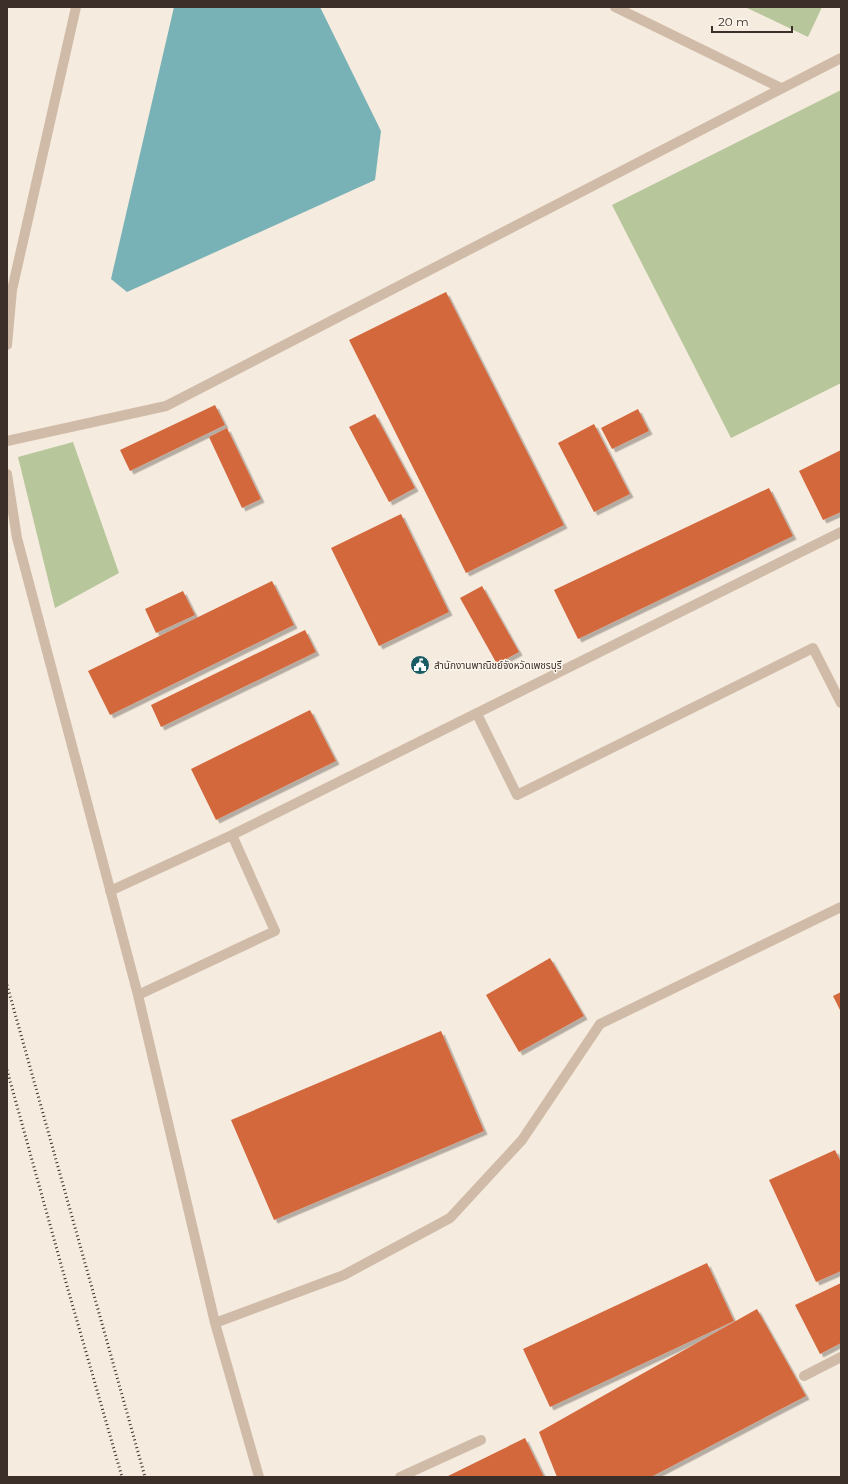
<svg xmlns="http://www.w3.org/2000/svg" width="848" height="1484" viewBox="0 0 848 1484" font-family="Montserrat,'Noto Sans Thai',sans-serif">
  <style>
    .green { fill: #b7c79b }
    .water { fill: #79b2b6 }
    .building { fill: #d4673e; filter: url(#shadow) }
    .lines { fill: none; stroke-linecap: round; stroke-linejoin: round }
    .minor { stroke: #d0bba8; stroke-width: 10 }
    .rail { stroke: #3c2f29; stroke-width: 3; stroke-dasharray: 1 3; stroke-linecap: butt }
    .labels { text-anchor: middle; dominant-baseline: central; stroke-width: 3; stroke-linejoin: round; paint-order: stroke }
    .poi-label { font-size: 10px; fill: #3c2f29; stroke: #fcf5eb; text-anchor: start }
  </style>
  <defs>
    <filter id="shadow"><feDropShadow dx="3.5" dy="3.5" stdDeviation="0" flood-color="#0004"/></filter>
  </defs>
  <rect width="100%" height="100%" fill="#f5ebde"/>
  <!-- green -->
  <path class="green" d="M745,7H822L808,37Z
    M841,90V383L731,438L612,205Z
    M73,442L119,573L55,608L18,457Z"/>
  <!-- water -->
  <path class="water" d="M174,7H320L381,131L375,180L127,292L111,279Z"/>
  <!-- building -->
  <path class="building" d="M446,292L564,525L466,573L349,340Z
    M215,405L225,425L130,471L120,450Z
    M638,409L649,431L612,449L601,428Z
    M375,414L415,488L389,502L349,427Z
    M594,424L630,494L594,512L558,443Z
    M227,428L261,499L242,508L209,437Z
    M841,450V512L823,520L799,471Z
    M769,488L793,536L578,639L554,590Z
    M401,514L449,612L379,646L331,548Z
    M272,581L294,625L110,715L88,671Z
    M482,586L519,652L497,664L460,598Z
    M183,591L195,615L156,633L145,609Z
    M305,630L316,652L161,727L151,705Z
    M310,710L336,761L216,820L191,769Z
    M550,958L584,1016L519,1052L486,995Z
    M841,992V1012L833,996Z
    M441,1031L484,1131L274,1220L231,1120Z
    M835,1150L841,1162V1271L816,1282L769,1180Z
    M707,1263L734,1321L550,1407L523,1349Z
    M841,1283V1343L820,1354L795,1305Z
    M757,1309L806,1396L651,1477H557L539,1432Z
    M525,1438L544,1477H446Z"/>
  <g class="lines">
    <!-- minor -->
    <path class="minor" d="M615,7L781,88
      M7,345L12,290L76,7
      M7,441L166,406L841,58
      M7,474L17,538L138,995L215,1323L259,1477
      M477,714L517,795L813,648L841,703
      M110,891L232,835L841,532
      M138,995L275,931L232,835
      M215,1323L344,1275L450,1218L522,1140L600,1024L841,907
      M804,1376L841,1357
      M400,1477L481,1440"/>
    <!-- rail -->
    <path class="rail" d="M7,985L145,1477
      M7,1070L69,1293L122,1477"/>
  </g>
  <!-- icons -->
  <defs>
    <symbol id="civic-disc" viewBox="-11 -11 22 22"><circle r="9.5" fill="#195b63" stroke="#fcf5eb"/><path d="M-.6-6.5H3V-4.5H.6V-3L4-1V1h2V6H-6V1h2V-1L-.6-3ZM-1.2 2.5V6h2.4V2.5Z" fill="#fff"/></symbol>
  </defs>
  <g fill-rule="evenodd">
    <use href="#civic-disc" x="409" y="654" width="22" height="22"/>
  </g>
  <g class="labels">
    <!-- poi labels -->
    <g class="poi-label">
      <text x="434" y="665">สำนักงานพาณิชย์จังหวัดเพชรบุรี</text>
    </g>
  </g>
  <!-- border -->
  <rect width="848" height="1484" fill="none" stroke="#3c2f29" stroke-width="16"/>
  <!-- scale -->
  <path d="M712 26v6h80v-6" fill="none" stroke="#3c2f29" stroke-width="2"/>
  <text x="718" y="26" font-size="12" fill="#3c2f29" stroke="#fcf5eb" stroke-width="3" paint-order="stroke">20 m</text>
</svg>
